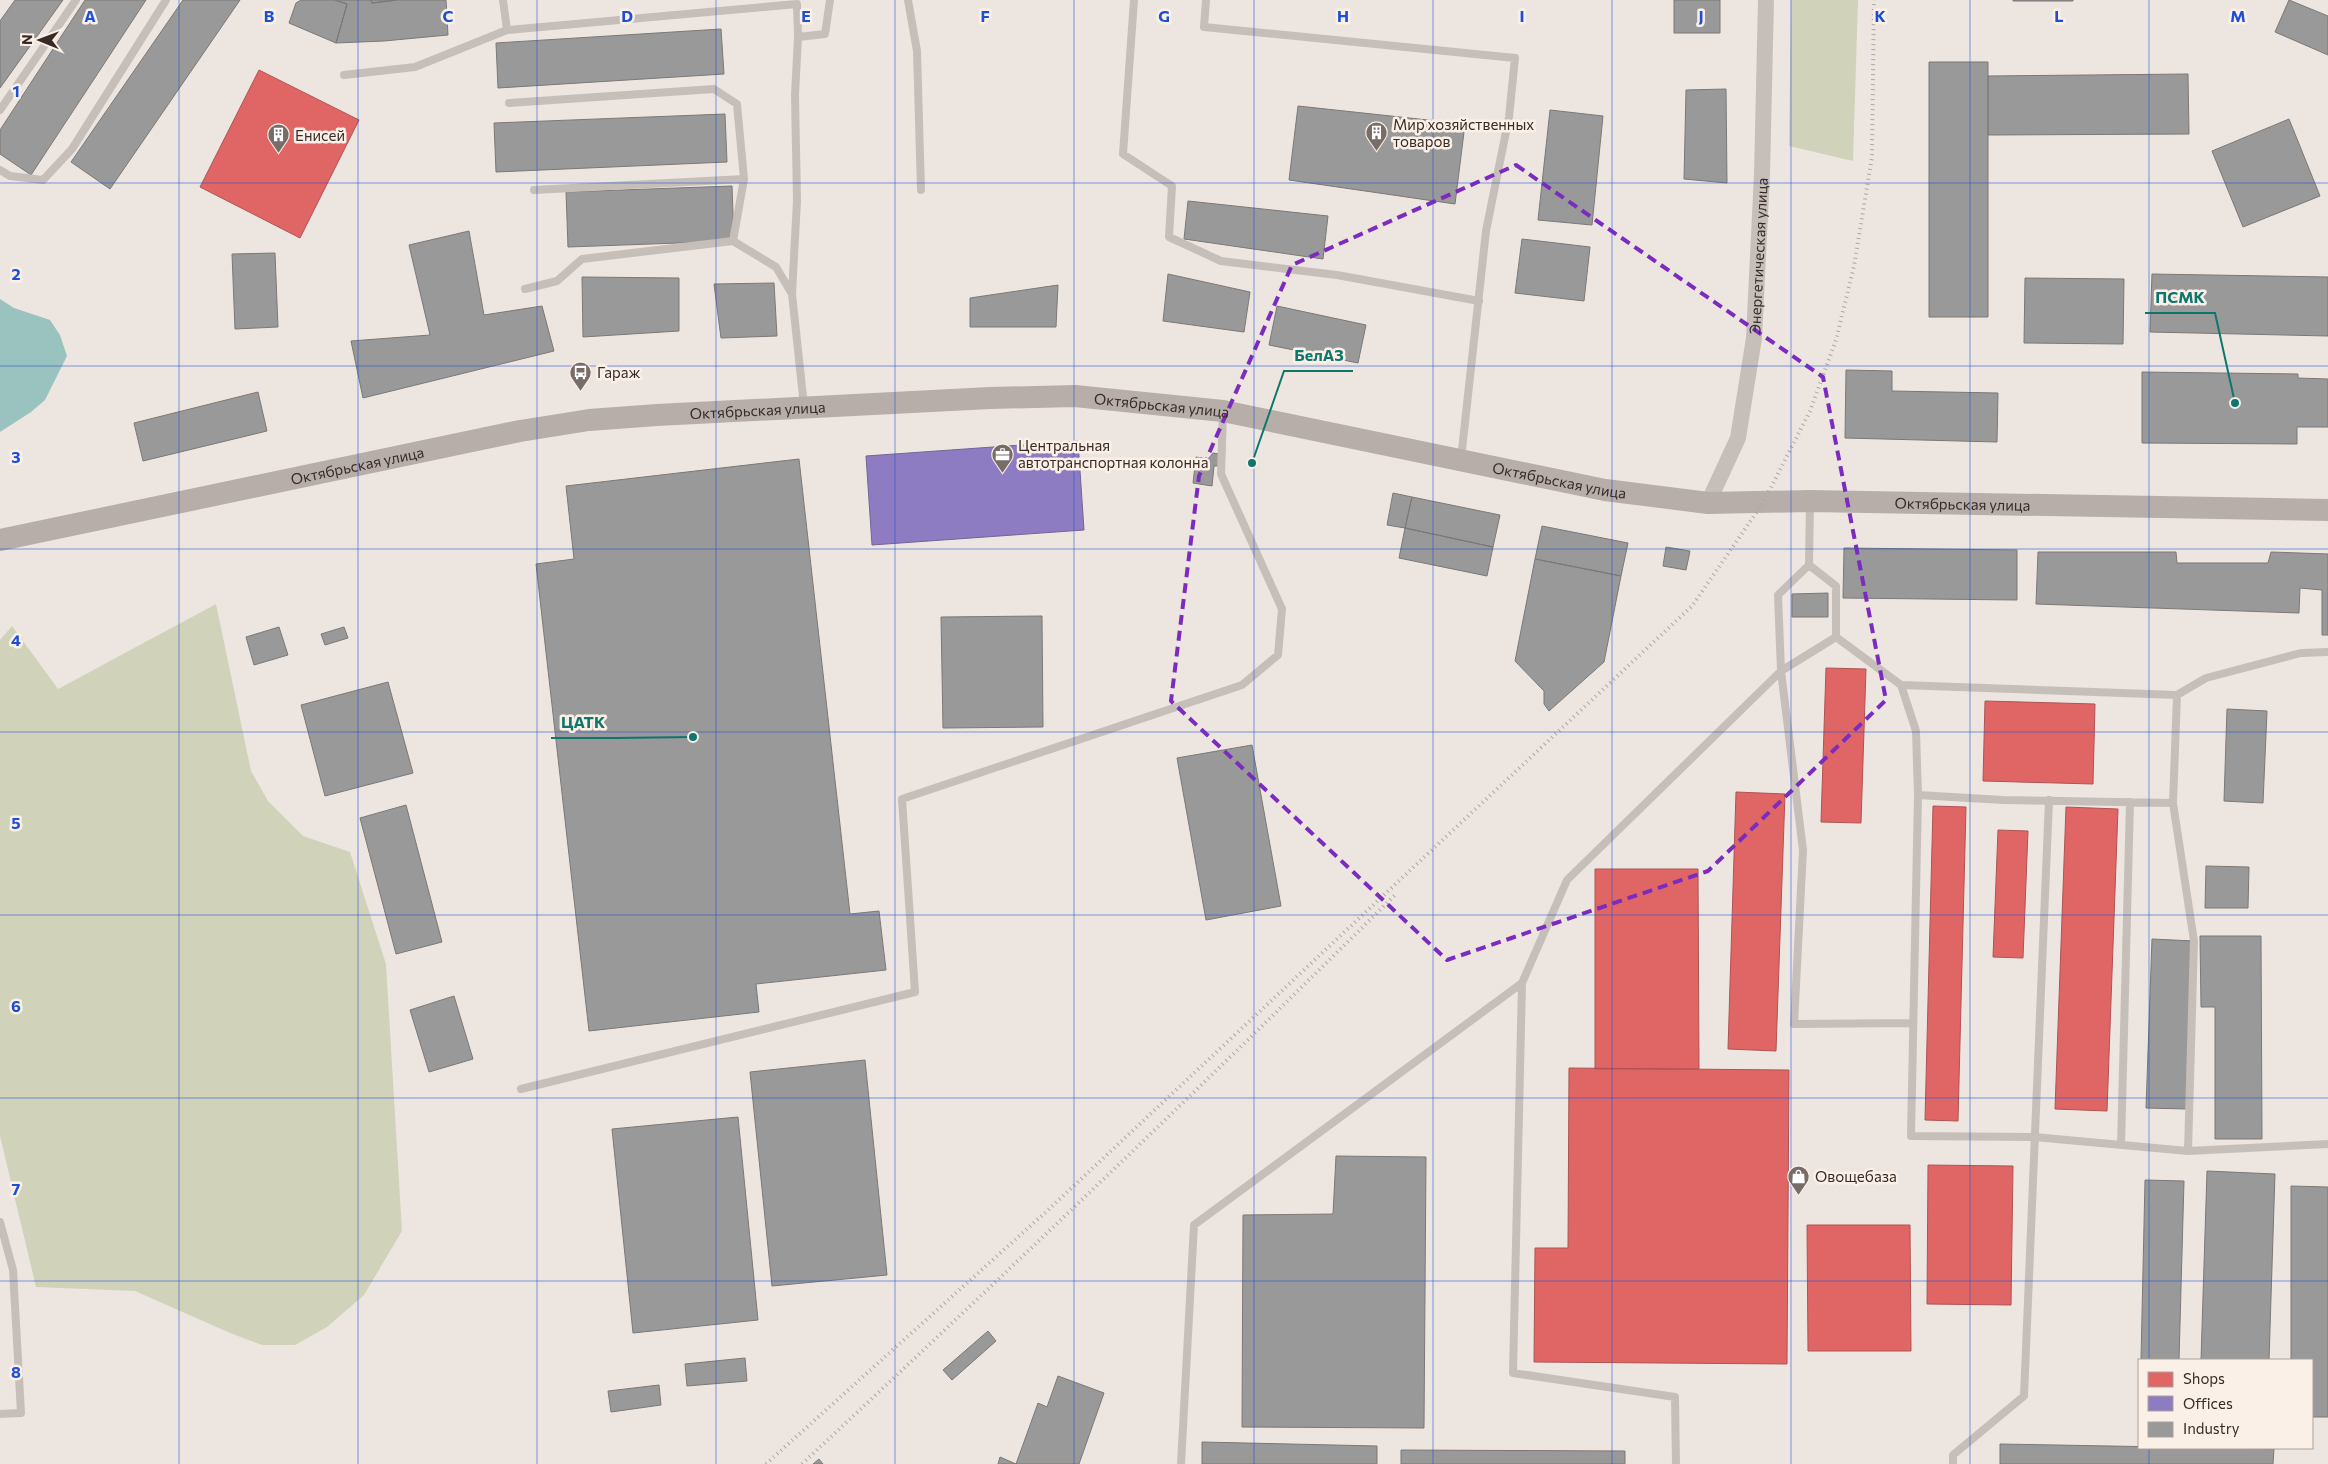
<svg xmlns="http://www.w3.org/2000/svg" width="2328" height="1464" viewBox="0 0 2328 1464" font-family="Commissioner,sans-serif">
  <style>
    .green { fill: #d0d3b9 }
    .water { fill: #9ac2be }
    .shops { fill: #e06666; stroke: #ae5453 }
    .offices { fill: #8e7cc3; stroke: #746494 }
    .industry { fill: #999; stroke: #7c7877 }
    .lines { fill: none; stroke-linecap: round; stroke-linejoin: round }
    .lane { stroke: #c6beb9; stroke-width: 8 }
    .street { stroke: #c6beb9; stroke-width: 16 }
    .secondary { stroke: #b7aea9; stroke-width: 22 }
    .rail { stroke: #aea7a4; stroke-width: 4; stroke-dasharray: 1 4; stroke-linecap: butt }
    .marked { fill: none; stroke: #7b2cbf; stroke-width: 4; stroke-dasharray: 10 6; stroke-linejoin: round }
    .grid { fill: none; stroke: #1d4ed8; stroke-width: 1; stroke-opacity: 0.55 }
    .labels { text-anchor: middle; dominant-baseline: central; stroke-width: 5; stroke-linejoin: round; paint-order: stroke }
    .poi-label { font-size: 15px; fill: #382b27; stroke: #fbf0e7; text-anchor: start }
    .street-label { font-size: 15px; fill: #382b27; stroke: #fbf0e7 }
    .grid-label { font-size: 16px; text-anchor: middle; font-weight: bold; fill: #1d4ed8; stroke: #fbf0e7; stroke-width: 5; stroke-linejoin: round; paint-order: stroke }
    .leader { fill: none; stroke: #0f766e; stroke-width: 2 }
    .callout-dot { fill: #0f766e; stroke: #fbf0e7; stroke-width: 2 }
    .callout-label { font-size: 16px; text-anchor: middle; font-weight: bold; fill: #0f766e; stroke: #fbf0e7; stroke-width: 5; stroke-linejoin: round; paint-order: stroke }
  </style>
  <rect width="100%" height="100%" fill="#ede6e0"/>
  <!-- green -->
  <path class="green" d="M1791,0H1858L1853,161L1789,146Z
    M216,604L251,771L268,801L303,836L350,852L386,964L402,1231L364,1295L327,1327L295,1345H262L230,1333L135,1291L36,1287L0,1136V640L12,626L58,689Z"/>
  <!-- water -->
  <path class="water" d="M0,299L14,308L50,320L60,335L67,356L45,400L31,412L0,432Z"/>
  <!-- shops -->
  <path class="shops" d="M259,70L359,120L300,238L200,187Z
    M1826,668L1866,669L1861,823L1821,822Z
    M1985,701L2095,704L2093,784L1983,781Z
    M1736,792L1785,794L1776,1051L1728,1049Z
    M1933,806L1966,807L1958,1121L1925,1120Z
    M2066,807L2118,809L2107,1111L2055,1109Z
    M1998,830L2028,831L2023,958L1993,957Z
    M1595,869H1698L1699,1069H1595Z
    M1569,1068L1789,1070L1787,1364L1534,1362L1535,1248H1568Z
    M1928,1165L2013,1166L2011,1305L1927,1304Z
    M1807,1225H1910L1911,1351H1808Z"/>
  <!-- offices -->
  <path class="offices" d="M1078,441L1084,530L872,545L866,456Z"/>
  <!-- industry -->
  <path class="industry" d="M15,0H63L0,88V21Z
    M85,0H146L31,175L0,154V130Z
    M183,0H240L110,189L71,162Z
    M301,0H335L347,4L336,43L289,23L296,3Z
    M335,0H371L372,3L398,0H446L448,35L384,41L336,43L347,4Z
    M371,0H396L372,3Z
    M1674,0H1720V33H1674Z
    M2013,0H2073V1H2013Z
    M2289,0L2328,16V55L2275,32Z
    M721,29L724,74L498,88L496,43Z
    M1929,62H1988V317H1929Z
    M2188,74L2189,134L1988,135V76Z
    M1726,89L1727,183L1684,179L1686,90Z
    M1298,106L1465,124L1455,204L1289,180Z
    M1550,110L1603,116L1592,225L1538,220Z
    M725,114L727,162L496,172L494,123Z
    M2289,119L2320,196L2243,227L2212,151Z
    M732,186L734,241L568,247L566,192Z
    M1188,201L1328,216L1323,259L1184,239Z
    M469,231L484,315L542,306L554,351L363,398L351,341L430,335L409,245Z
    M1522,239L1590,247L1584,301L1515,293Z
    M275,253L278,327L235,329L232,254Z
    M1168,274L1250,292L1244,332L1163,321Z
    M2152,274L2328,277V336L2150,332Z
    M582,277L679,278V331L583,337Z
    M2025,278L2124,279L2123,344L2024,343Z
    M774,283L777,336L721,338L714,284Z
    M1058,285L1056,327H970V298Z
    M1277,306L1366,325L1358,363L1269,345Z
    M1846,370L1892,371V391L1998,393L1997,442L1845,438Z
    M2142,372L2298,374V378L2328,379V427H2297V444L2142,443Z
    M258,392L267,431L143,461L134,423Z
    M1213,453L1219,454V466H1214L1212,486L1193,483L1196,457L1208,459Z
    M799,459L850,914L879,911L886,970L756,984L759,1012L589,1031L536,564L574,559L566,486Z
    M1393,493L1412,497L1405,528L1387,525Z
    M1412,497L1500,515L1493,547L1405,528Z
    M1542,526L1628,543L1621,576L1535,559Z
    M1405,528L1493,547L1487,576L1399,558Z
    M1666,547L1690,551L1686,570L1663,566Z
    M1844,548L2017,550V600L1843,598Z
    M2038,552H2176L2177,563H2268L2271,552L2328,554V635H2322V590L2300,588L2299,613L2036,604Z
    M1535,559L1621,576L1604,662L1549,711L1544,704V691L1515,661Z
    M1828,593V617H1792V594Z
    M1042,616L1043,727L943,728L941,617Z
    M279,627L288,655L254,665L246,637Z
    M344,627L348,638L325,645L321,634Z
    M388,682L413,773L325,796L301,705Z
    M2227,709L2267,711L2263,803L2224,801Z
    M1252,745L1281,906L1206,920L1177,758Z
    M406,805L442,942L396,954L360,818Z
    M2206,866L2249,867L2248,908H2205Z
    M2200,936H2261L2262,1139H2215V1007H2201Z
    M2152,939L2194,941L2187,1109L2146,1108Z
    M454,996L473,1059L429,1072L410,1010Z
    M865,1060L887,1275L772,1286L750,1072Z
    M738,1117L758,1320L633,1333L612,1129Z
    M1336,1156L1426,1157L1424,1428L1242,1427L1243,1215L1333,1214Z
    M2207,1171L2275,1174L2269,1360H2201Z
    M2145,1180L2184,1181L2179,1360H2141Z
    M2291,1186L2328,1187V1417H2312V1360H2291Z
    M988,1331L996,1341L952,1380L943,1370Z
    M745,1358L747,1381L687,1386L685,1364Z
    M1058,1376L1104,1393L1079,1464H1016L1038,1403L1047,1407Z
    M659,1385L661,1405L611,1412L608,1391Z
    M1202,1442L1377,1446V1464H1202Z
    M2000,1444L2274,1449L2273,1464H2000Z
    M1401,1450L1625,1451V1464H1401Z
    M1000,1457L1016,1464H1017H998Z
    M819,1459L823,1464H813Z"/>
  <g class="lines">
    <!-- lane -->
    <path class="lane" d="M503,0L507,30L797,4L798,37
      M908,0L917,51L921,190
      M1134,0L1123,154L1172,186L1169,237L1221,261L1337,275L1479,301
      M1206,0L1204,27L1515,58L1509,117L1486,231L1461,459
      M344,75L415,67L507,30
      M509,103L714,89L737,104L744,179
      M0,110L76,0
      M0,170L10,176L43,180L72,149L166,0
      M534,190L744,179L733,241
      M525,289L557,281L582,259L733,241L776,267L792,294L804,406
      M792,294L797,201L795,95L798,37L825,34L830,0
      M1809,565L1836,586V637L1781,671L1803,850L1794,1024L1912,1023
      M1836,637L1901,685L1916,731L1918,795L1911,1136L2034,1137L2188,1151L2328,1144
      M1901,685L2177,695L2173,803L2003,800L1918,795
      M2177,695L2206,678L2301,653L2328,652
      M2173,803L2194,941L2188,1151
      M521,1089L915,992L902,799L1242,685L1278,655L1282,609L1221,474L1223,413
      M2121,1145L2130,802
      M0,1222L13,1270L21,1413L0,1414
      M1181,1464L1194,1225L1522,983
      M1676,1464L1675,1397L1513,1373L1522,983L1567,880L1781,671L1778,595L1809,565L1810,503
      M1953,1464V1455L2024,1396L2049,800"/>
    <!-- street -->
    <path class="street" id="s1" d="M1708,503L1738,438L1754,338L1762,174L1766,0"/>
    <!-- secondary -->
    <path class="secondary" id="s2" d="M0,540L520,431L589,420L657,415L990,398L1075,396L1223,411L1605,490L1708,503L1810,501L2328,510"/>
    <!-- rail -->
    <path class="rail" d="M766,1464L1047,1211L1692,606L1763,503L1810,411L1836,340L1854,266L1872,157L1874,0
      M802,1464C1003,1276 1202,1087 1397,893"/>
  </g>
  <!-- marked area -->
  <path class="marked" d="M1516,165L1823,377L1886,700L1708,871L1447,960L1171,701L1199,476L1292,265Z"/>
  <!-- grid -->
  <path class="grid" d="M179,0V1464M358,0V1464M537,0V1464M716,0V1464M895,0V1464M1074,0V1464M1254,0V1464M1433,0V1464M1612,0V1464M1791,0V1464M1970,0V1464M2149,0V1360M0,183H2328M0,366H2328M0,549H2328M0,732H2328M0,915H2328M0,1098H2328M0,1281H2328M2149,1448V1464"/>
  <!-- icons -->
  <defs>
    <symbol id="building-pin" viewBox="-11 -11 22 30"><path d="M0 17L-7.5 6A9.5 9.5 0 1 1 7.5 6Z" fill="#776c68" stroke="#fbf0e7"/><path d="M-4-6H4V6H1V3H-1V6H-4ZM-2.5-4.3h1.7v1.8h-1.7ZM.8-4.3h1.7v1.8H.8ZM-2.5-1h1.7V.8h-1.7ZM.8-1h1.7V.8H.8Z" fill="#fff"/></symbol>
    <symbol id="bus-pin" viewBox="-11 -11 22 30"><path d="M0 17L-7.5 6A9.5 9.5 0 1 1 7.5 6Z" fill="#776c68" stroke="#fbf0e7"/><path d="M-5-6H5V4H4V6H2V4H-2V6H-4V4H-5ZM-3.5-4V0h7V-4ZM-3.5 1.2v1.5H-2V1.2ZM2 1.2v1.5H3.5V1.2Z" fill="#fff"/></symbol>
    <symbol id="office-pin" viewBox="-11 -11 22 30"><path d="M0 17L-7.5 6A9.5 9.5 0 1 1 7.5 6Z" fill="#776c68" stroke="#fbf0e7"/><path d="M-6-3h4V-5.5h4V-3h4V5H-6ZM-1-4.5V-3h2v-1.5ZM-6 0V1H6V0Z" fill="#fff"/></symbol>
    <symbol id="shop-pin" viewBox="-11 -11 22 30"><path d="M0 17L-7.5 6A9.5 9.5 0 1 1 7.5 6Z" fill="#776c68" stroke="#fbf0e7"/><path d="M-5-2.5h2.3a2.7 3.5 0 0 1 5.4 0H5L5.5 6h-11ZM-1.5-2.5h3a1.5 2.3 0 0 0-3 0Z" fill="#fff"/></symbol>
  </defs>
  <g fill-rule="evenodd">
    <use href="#building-pin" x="1364" y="120" width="25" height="34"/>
    <use href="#building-pin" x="266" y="122" width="25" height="34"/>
    <use href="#bus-pin" x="568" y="360" width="25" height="34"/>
    <use href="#office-pin" x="990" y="442" width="25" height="34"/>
    <use href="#shop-pin" x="1786" y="1164" width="25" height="34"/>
  </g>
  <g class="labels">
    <!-- poi labels -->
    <g class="poi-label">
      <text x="1393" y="124">Мир хозяйственных<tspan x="1393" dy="17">товаров</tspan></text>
      <text x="295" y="135">Енисей</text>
      <text x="597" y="372">Гараж</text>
      <text x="1018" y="445">Центральная<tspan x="1018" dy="17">автотранспортная колонна</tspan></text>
      <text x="1815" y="1176">Овощебаза</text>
    </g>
    <!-- street labels -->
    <g class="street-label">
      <text stroke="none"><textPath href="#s1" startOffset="255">Энергетическая улица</textPath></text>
      <text stroke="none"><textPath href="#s2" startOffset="1175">Октябрьская улица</textPath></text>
      <text stroke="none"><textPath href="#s2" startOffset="770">Октябрьская улица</textPath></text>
      <text stroke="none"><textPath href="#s2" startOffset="365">Октябрьская улица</textPath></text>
      <text stroke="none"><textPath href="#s2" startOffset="1580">Октябрьская улица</textPath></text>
      <text stroke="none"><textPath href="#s2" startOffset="1985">Октябрьская улица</textPath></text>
    </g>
  </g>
  <g class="grid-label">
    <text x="90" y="22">A</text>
    <text x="269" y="22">B</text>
    <text x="448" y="22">C</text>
    <text x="627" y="22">D</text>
    <text x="806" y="22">E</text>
    <text x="985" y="22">F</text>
    <text x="1164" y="22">G</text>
    <text x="1343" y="22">H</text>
    <text x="1522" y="22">I</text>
    <text x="1701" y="22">J</text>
    <text x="1880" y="22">K</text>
    <text x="2059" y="22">L</text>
    <text x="2238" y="22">M</text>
    <text x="16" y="97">1</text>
    <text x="16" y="280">2</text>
    <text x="16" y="463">3</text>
    <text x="16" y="646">4</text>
    <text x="16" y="829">5</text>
    <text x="16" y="1012">6</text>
    <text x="16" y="1195">7</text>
    <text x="16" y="1378">8</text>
  </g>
  <!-- callouts -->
  <path class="leader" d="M2235 403L2215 313H2145M1252 463L1284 371H1353M693 737L615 738H551"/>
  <g class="callout-dot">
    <circle cx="2235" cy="403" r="5"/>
    <circle cx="1252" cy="463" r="5"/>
    <circle cx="693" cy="737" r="5"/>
  </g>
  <g class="callout-label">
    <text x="2180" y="303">ПСМК</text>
    <text x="1319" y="361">БелАЗ</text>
    <text x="583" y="728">ЦАТК</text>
  </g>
  <!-- legend -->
  <rect x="2138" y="1359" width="175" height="90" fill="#fbf0e7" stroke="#ada19a"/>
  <rect x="2148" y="1372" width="25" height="15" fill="#e06666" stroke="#ada19a"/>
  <text x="2183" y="1384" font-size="15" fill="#382b27">Shops</text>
  <rect x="2148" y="1396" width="25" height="15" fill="#8e7cc3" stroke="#ada19a"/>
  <text x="2183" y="1409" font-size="15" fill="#382b27">Offices</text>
  <rect x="2148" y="1422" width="25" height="15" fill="#999999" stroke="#ada19a"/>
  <text x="2183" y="1434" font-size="15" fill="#382b27">Industry</text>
  <!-- north arrow -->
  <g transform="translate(40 40) rotate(271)" stroke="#fbf0e7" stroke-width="4" paint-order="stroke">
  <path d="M0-4L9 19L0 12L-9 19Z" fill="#382b27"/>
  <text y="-8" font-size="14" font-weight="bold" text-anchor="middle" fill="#382b27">N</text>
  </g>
</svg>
